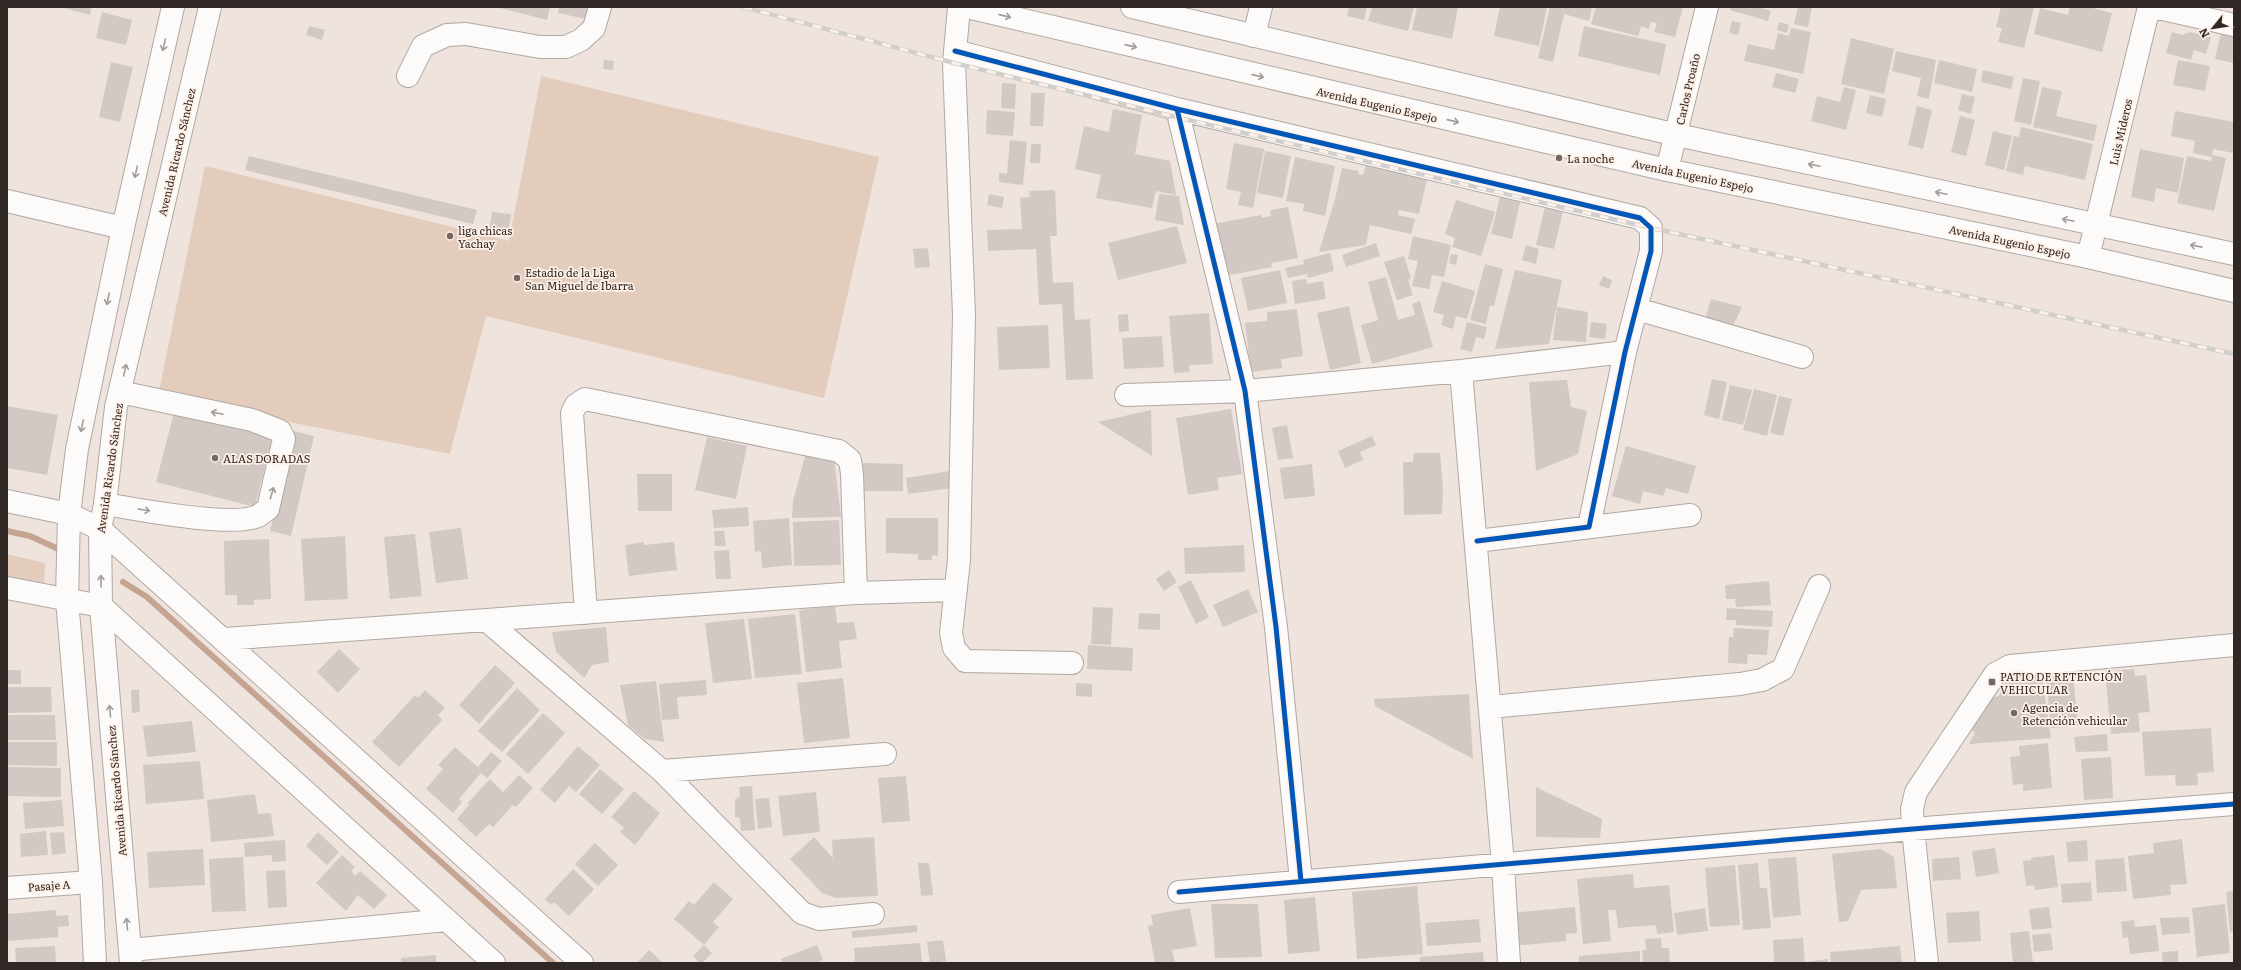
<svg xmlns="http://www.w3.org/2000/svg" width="2241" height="970" viewBox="0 0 2241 970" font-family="Literata,serif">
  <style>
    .green { fill: #e4ccbd }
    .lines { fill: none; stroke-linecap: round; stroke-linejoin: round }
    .stream { stroke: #c5a592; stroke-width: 6 }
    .building { fill: #d2c9c4 }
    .minor-casing { stroke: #b0a8a3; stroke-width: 24 }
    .major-casing { stroke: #b0a8a3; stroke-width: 24 }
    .minor { stroke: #fcfbfa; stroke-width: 22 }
    .major { stroke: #fcfbfa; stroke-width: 22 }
    .rail-casing { stroke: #d1cfcd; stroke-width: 4.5 }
    .rail { stroke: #fef0e7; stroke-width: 3; stroke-dasharray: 9; stroke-linecap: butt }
    .cycleway-casing { stroke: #fef0e7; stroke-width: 8 }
    .cycleway { stroke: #0057b8; stroke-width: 5 }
    .oneway { stroke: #a09c9a }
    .poi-dot { fill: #726965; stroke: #fef0e7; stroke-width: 1.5 }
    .labels { text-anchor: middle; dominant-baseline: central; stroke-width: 3.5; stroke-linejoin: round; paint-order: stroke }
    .street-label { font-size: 11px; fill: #2f2824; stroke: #fef0e7 }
    .poi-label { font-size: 11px; fill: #2f2824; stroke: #fef0e7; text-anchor: start }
  </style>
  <rect width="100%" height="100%" fill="#eee3dd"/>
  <!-- green -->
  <path class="green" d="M541,76L879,157L824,398L486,316L450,454L158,396L205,166L509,241Z
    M7,554L45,563L44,586L7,578Z"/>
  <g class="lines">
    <!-- stream -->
    <path class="stream" d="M7,531L30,536L56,548
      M123,582L147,597L553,963"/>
  </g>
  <!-- building -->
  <path class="building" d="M60,7H91L90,15Z
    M496,7H550L547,20Z
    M559,7H589L586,19L558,13Z
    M1349,7H1367L1364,20L1347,16Z
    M1372,7H1414L1408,31L1368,21Z
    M1417,7H1458L1452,39L1412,30Z
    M1500,7H1547L1539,46L1494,36Z
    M1550,7H1592L1589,21L1564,14L1553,62L1538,58Z
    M1596,7H1683L1675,37L1654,32L1657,23L1651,22L1649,29L1641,26L1638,36L1591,24Z
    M1731,7H1758L1771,11L1768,21L1730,10Z
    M1798,7H1812L1808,27L1794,24Z
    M2001,7H2034L2024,48L1998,42L2002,28L1996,27Z
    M2070,7H2089L2112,13L2102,52L2034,34L2040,8L2068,15Z
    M102,12L132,20L126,45L96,38Z
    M1732,21L1741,23L1738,35L1729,33Z
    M1779,22L1789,25L1787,33L1777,30Z
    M309,26L325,30L322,40L306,35Z
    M1584,26L1666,44L1660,75L1578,56Z
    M1791,28L1811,32L1803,74L1744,61L1748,44L1774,50L1778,33L1789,36Z
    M2172,32L2182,35L2190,32L2211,37L2206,54L2194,50L2191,60L2166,53Z
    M2221,33L2234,36V63L2215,59Z
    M1851,38L1894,49L1884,94L1841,84Z
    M1896,51L1936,60L1929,99L1917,96L1921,78L1892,71Z
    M604,60L614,61L613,70L603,69Z
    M1939,60L1977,69L1972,92L1934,83Z
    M2178,60L2210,66L2205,91L2173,85Z
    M111,62L133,67L120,122L99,117Z
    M1983,70L2014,77L2011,89L1981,82Z
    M1776,73L1799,79L1795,93L1772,87Z
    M2023,78L2040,81L2031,125L2014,121Z
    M1002,83L1016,84L1015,109L1001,108Z
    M1844,87L1856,90L1846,130L1811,121L1817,96L1840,102Z
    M2042,87L2062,91L2056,116L2097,125L2094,141L2033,127Z
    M1031,93H1045L1043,126H1030Z
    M1962,94L1975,97L1971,114L1958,110Z
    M1870,95L1886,99L1882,117L1866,113Z
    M1917,106L1932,110L1923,149L1908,145Z
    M1113,109L1142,115L1135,154L1170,161L1176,195L1156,191L1152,208L1096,198L1101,175L1075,169L1084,126L1109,132Z
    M987,110L1015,112L1013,136L986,134Z
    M2175,111L2234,122L2233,153L2213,149L2212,155L2226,158L2214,211L2177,203L2187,156L2211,161L2212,157L2193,153L2195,141L2171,136Z
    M1960,116L1975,120L1966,156L1951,152Z
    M2021,127L2093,144L2085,180L2025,166L2023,175L2006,171L2014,136L2019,137Z
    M1993,131L2012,136L2004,170L1985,165Z
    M1010,140L1027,142L1023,185L999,182V173L1007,174Z
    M1234,143L1264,149L1253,208L1238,205L1241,192L1226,189Z
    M1031,144H1041L1040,163H1030Z
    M2140,149L2184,158L2178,193L2156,188L2154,202L2131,197Z
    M1265,151L1291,156L1283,198L1257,193Z
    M249,156L477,210L473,224L245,170Z
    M1295,157L1335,166L1325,216L1303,211L1304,204L1286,201Z
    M1366,165L1427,179L1419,214L1399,210L1398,215L1415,219L1411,234L1370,225L1366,245L1319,252L1335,199L1342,168L1359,171L1358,174L1363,175Z
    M1055,190L1057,236H1050L1053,283L1073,282L1075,320L1090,319L1093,379L1066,380L1062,304L1039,305L1036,249L988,251L987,230L1022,229L1020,198L1030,197L1029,191Z
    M989,194L1004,197L1002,208L987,205Z
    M1159,194L1179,196L1184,225L1155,220Z
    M1500,197L1520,202L1512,239L1491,234Z
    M1456,200L1495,212L1481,256L1452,247L1455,238L1445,234Z
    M1545,206L1563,211L1554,249L1536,245Z
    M1288,207L1298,258L1271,263L1272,267L1224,276L1214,224L1261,215L1262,218L1271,216L1270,210Z
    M492,212L511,214L508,233L489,231Z
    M1177,226L1187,263L1118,280L1108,243Z
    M1413,236L1451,245L1444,277L1432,275L1429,289L1412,286L1418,261L1408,259Z
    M1376,243L1380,256L1346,267L1342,255Z
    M1526,245L1539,249L1536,264L1522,260Z
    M928,248L930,267L915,268L913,249Z
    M1330,253L1334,271L1308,278L1307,274L1288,278L1285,268L1304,264L1303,260Z
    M1451,254L1458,255L1456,265L1449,263Z
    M1404,256L1411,278L1408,280L1413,295L1397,300L1384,262Z
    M1485,264L1503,269L1494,306H1490L1486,324L1470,320Z
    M1280,270L1287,303L1248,311L1241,278Z
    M1515,270L1562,280L1549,344L1495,349Z
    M1603,276L1612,280L1609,289L1599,285Z
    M1386,277L1398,320L1415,315L1412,304L1420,301L1433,347L1372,364L1361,325L1378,320L1368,282Z
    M1306,279L1307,284L1323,281L1326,299L1295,304L1292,281Z
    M1442,281L1475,291L1467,319L1456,316L1453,329L1441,325L1444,315L1433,312Z
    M1711,299L1742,307L1732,328L1705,320Z
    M1349,306L1361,363L1330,370L1317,313Z
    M1557,307L1588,312L1586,342L1553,340Z
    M1297,309L1303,356L1281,359L1282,368L1251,372L1245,323L1267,321V312Z
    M1209,313L1213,364L1189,365L1190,372L1174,373L1169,316Z
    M1128,314L1129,331L1119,332L1118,315Z
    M1467,322L1487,327L1484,339L1476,337L1472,352L1460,349Z
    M1591,322L1607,324L1605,339L1589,337Z
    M1048,325L1050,368L999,370L997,327Z
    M1162,336L1164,367L1124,369L1122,338Z
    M1712,379L1727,382L1719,419L1704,415Z
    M1567,380L1571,407L1587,411L1578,454L1536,471L1529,382Z
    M1730,385L1752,390L1743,425L1722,420Z
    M1754,389L1777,395L1767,436L1743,430Z
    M1779,396L1792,399L1783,436L1770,433Z
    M7,406L58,415L47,475L7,468Z
    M175,409L273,434L255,507L156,482Z
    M1231,409L1242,474L1217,478L1219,490L1188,495L1176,418Z
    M1151,410L1152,456L1098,422Z
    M1287,425L1293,458L1278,460L1272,428Z
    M293,431L314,436L291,536L270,531Z
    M1372,436L1376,445L1360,452L1363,460L1345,468L1338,451Z
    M707,437L747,446L736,499L695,490Z
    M1626,446L1696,466L1688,494L1666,488L1663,496L1643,491L1640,504L1612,496Z
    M806,453L834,458L841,517L792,518L793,501Z
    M1414,453H1440L1443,489L1442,514L1404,515L1403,462H1413Z
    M863,463L903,464V491H863Z
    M1312,464L1315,496L1284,499L1280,468Z
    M950,471L952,488L908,494L906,478Z
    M637,474H672V511H638Z
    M748,507L749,526L714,528L712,510Z
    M789,518L792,565L762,568L761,551L755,552L753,521Z
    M886,518H938V556L932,555V560H918V554L886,553Z
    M839,520L841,565L794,566L793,522Z
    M461,528L468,579L436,583L429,532Z
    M714,531H724L726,546H715Z
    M415,534L422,596L390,599L384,537Z
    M345,536L348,599L305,601L301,539Z
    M269,539L271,599L254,600V605H237V595H225L224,541Z
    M644,542V545L674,542L677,570L629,576L625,545Z
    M1244,545L1245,572L1185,574L1184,548Z
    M729,550L731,579H716L714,551Z
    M1169,570L1177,582L1164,591L1156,579Z
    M1191,580L1209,617L1196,624L1178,587Z
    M1769,581L1771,605L1736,607L1735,599H1726L1725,585Z
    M1248,589L1258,612L1223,627L1213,605Z
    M835,606L837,623L854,622L857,639L839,641L842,668L806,672L799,610Z
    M1093,607L1113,608L1111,645L1091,644Z
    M1727,608L1773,611L1772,627L1736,625V620H1726Z
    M1139,613L1160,614V630L1138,629Z
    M795,614L802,674L755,678L748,619Z
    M744,619L752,679L713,683L705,623Z
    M606,627L609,662L592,665L584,678L556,652L552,632Z
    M1734,628L1769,630L1767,655L1748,654L1747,664L1728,663L1729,637H1733Z
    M1088,645L1133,648L1132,671L1087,669Z
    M339,649L360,669L338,693L317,672Z
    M495,665L515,683L479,724L459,705Z
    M2134,669L2135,676L2146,675L2150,712L2138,713L2140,732L2111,734L2105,672Z
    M7,670H21V684H7Z
    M2073,675L2078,726L2051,728L2046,678Z
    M2042,677L2051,738L1969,744L1975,733L1970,729L1993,697L1999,696L2004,684L2015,679Z
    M843,678L850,738L804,743L797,683Z
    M706,680L707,695L677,697L679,719L662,720L659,684Z
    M656,681L664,742L645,739L628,725L620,685Z
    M1076,683L1092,684V697L1076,696Z
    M7,687H51L52,712L7,713Z
    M517,688L540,710L502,752L478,731Z
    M131,690H139L140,712L132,713Z
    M425,690L445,708L438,715L442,720L399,767L372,742L415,695L418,698Z
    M1469,694L1473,759L1375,706L1374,699Z
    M543,713L565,733L528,774L506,754Z
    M7,715H55L56,740H7Z
    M192,721L196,752L147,757L143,726Z
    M2211,728L2214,772L2197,773L2198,785L2176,786L2175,775L2145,776L2142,732Z
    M2107,734L2108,751L2076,752L2074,737Z
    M7,742H57V766L7,765Z
    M2048,743L2052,788L2023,791V784L2013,785L2010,757L2020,756L2019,746Z
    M578,746L600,765L576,792L569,786L555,803L540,790Z
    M455,747L478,767L491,752L502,761L487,778L481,773L459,799L462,802L453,813L426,789L443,769L438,765Z
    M2111,757L2113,798L2084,800L2081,759Z
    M200,761L204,799L146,804L143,765Z
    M7,767L61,768V797L7,796Z
    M600,769L624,789L602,814L579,794Z
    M519,775L533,788L516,807L513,805L493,827L489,824L476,837L457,819L469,805L467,804L490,779L503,792Z
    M906,776L910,821L882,823L878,778Z
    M752,786L755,830L741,831L740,818L735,817V799L740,797L739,787Z
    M1536,787L1602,819L1600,838L1536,837Z
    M634,791L660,813L635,845L620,832L624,828L611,817Z
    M816,792L820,832L783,836L778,796Z
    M255,794L258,814L271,813L274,836L211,842L207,800Z
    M769,798L772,827L758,829L755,799Z
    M62,800L64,826L25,829L23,803Z
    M46,831L48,855L21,857L20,834Z
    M64,832L66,853L52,855L50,833Z
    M318,832L339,852L327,865L306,846Z
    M814,837L833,858L832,840L874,837L878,896L836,898L822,893L790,859Z
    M2182,839L2187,884L2170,885L2171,895L2133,899L2128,856L2154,853L2153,843Z
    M285,840L286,861L272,862V855L245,857L244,843Z
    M2087,840L2088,861L2068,862L2066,842Z
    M595,843L618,865L598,886L575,864Z
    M1995,848L1999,873L1976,877L1972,851Z
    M203,849L205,885L149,888L147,852Z
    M1881,849L1894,857L1897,888L1861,890L1848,921L1839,922L1832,854Z
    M342,855L355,867L351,871L355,876L360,871L387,895L374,909L358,895L346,911L316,883Z
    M2054,855L2058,887L2035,890L2034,885L2026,886L2023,861L2031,860V858Z
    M243,857L246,911L212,912L209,859Z
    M1796,857L1801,915L1773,918L1768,859Z
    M1959,857L1961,879L1933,881L1932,859Z
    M2124,858L2127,891L2097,893L2095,860Z
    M918,863H929L933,895L921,896Z
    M1758,863L1760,888H1767L1771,928L1743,930L1738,865Z
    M1735,865L1740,925L1710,927L1705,868Z
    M573,869L594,889L569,916L554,902L551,905L545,899Z
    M285,870L287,907L268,908L266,871Z
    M1633,874L1634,888L1669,885L1674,932L1657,934L1656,925L1618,928L1616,910H1608L1611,941L1583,944L1577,879Z
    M714,882L733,899L713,922L719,927L704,945L674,919L689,901L694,905Z
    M2091,882L2092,901L2062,903L2061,884Z
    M1417,886L1423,954L1357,959L1352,892Z
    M2234,891V931L2230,932L2226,892Z
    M1315,897L1320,951L1288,954L1284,900Z
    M1211,904H1258L1262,957L1215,958Z
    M2225,904L2230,953L2197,957L2192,908Z
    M1575,907L1577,933L1566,934V941L1513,946L1510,913Z
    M2049,907L2052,928L2032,930L2029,909Z
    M1190,908L1197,946L1172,950L1175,963H1155L1148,926L1153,925L1151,915Z
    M1705,908L1708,931L1677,935L1674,913Z
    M56,910V916L68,915L69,926L58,927V937L7,941V914Z
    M1979,911L1981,941L1948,943L1946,913Z
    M2189,917L2190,933L2162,935L2160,918Z
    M1479,919L1481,942L1427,946L1425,923Z
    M2134,920L2135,927L2156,925L2159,951L2130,954L2128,937L2123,938L2121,922Z
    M917,925V932L852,938V931Z
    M2029,931L2033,963H2013L2010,933Z
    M2051,933L2053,950L2034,952L2032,935Z
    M1661,938L1662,948H1669L1670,963H1643L1642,950H1646L1645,939Z
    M1803,938L1805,963H1774L1773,940Z
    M943,940L946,961L930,963L927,942Z
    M920,943L922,963H855L854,948Z
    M704,945L712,953L702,963H700L693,956Z
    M817,945L823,960L815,963H783L781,959Z
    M55,946L56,963H16L15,948Z
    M1900,946L1902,963H1831L1830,952Z
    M649,950L663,963H637Z
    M1640,951V963H1579V956Z
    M2178,951V962L2163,963L2162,952Z
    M1483,952L1484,963H1420V957Z
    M436,955V963H401V958Z
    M1828,959V963H1805V962Z"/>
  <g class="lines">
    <defs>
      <path id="minor" d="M959,7L954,63L964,315L959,560L951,633L954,648L965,661L1072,663
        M2154,7L2234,25
        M1254,36L1261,7
        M955,51L1177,109L1640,218L1651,228V251L1625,352L1589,527
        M408,76L423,46L447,35L466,34L540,47H566L581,40L594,28L600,7
        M1177,109L1245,391L1276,627L1301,881
        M1667,170L1707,7
        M7,201L123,228
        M2088,257L2149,7
        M1637,309L1802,357
        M1461,371L1503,865L1509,963
        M1126,395L1245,391L1461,371L1625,352
        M7,501L69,514L100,529L582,963
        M105,504C135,509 233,528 258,516C261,514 265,511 268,509L284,439L280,431L252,420L120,392
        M1477,541L1690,515
        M7,588L101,606L494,963
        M586,613L572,413L576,405L585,399L839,451L850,460L852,474L856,593
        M486,620L662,771L802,913L819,919L873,914
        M224,639L856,593L956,590
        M1490,707L1740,684L1762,680L1783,669L1819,586
        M662,771L885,754
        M7,888L91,882
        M1179,892L1913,829L2234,804
        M130,950L447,920
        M1927,963L1913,829L1912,809L1916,792L1995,674L2010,666L2234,645"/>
      <path id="major" d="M967,7L1667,170L2088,257L2234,291
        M1132,7L1677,135L2234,254
        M95,963L91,882L67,600L69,514L77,449L123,228L173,7
        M131,963L101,606L100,529L105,504L116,407L210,7"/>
    </defs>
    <!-- minor casing -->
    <use href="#minor" class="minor-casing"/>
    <!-- major casing -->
    <use href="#major" class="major-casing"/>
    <!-- minor -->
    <use href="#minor" class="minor"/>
    <!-- major -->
    <use href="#major" class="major"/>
    <defs>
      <path id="rail" d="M743,7L954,63L1180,118L1651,228L2234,354"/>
    </defs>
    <!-- rail casing -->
    <use href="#rail" class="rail-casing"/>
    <!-- rail -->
    <use href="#rail" class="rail"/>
    <defs>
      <path id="cycleway" d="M955,51L1177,109L1640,218L1651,228V251L1625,352L1589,527L1477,541
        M1177,109L1245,391L1276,627L1301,881
        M1179,892L1913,829L2234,804"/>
    </defs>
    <!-- cycleway casing -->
    <use href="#cycleway" class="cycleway-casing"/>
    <!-- cycleway -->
    <use href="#cycleway" class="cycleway"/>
  </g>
  <!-- one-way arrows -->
  <defs><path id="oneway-shaft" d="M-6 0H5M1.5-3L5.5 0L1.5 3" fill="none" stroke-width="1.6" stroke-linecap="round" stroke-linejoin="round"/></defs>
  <g class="oneway">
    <use href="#oneway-shaft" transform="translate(1005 16) rotate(13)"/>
    <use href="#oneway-shaft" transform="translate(164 45) rotate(103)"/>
    <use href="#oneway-shaft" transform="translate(1131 46) rotate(13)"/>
    <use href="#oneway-shaft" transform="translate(1258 76) rotate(13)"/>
    <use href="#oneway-shaft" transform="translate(1453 121) rotate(13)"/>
    <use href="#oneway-shaft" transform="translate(1814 165) rotate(-168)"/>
    <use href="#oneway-shaft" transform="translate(136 172) rotate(103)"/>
    <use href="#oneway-shaft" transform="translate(1941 193) rotate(-168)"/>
    <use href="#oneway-shaft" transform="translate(2068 220) rotate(-168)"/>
    <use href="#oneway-shaft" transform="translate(2196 246) rotate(-169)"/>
    <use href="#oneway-shaft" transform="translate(108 299) rotate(102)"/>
    <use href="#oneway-shaft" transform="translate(125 370) rotate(-77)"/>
    <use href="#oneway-shaft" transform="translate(217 413) rotate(-168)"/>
    <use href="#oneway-shaft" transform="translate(82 426) rotate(102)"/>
    <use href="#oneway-shaft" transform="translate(272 493) rotate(-74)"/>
    <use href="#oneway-shaft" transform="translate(144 510) rotate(9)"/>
    <use href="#oneway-shaft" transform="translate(101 581) rotate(-91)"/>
    <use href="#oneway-shaft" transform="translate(110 711) rotate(-95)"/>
    <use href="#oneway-shaft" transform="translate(127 924) rotate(-95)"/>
  </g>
  <!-- markers -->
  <g class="poi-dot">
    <circle cx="1559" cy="158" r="4"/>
    <circle cx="450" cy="236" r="4"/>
    <circle cx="517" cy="278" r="4"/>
    <circle cx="215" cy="458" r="4"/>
    <rect x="1988" y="678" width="8" height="8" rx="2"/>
    <circle cx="2014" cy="713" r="4"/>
  </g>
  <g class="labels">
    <!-- street labels -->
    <g class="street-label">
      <text transform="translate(1687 89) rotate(-77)">Carlos Proaño</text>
      <text transform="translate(1377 104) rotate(13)">Avenida Eugenio Espejo</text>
      <text transform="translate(2120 132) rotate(-77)">Luis Mideros</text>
      <text transform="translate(176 152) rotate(-77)">Avenida Ricardo Sánchez</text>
      <text transform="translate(1693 175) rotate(12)">Avenida Eugenio Espejo</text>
      <text transform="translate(2010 241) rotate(12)">Avenida Eugenio Espejo</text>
      <text transform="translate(109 468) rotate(-82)">Avenida Ricardo Sánchez</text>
      <text transform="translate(116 791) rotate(-95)">Avenida Ricardo Sánchez</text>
      <text transform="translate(49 885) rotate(-4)">Pasaje A</text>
    </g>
    <!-- poi labels -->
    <g class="poi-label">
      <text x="1567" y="158">La noche</text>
      <text x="458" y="230">liga chicas<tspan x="458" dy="13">Yachay</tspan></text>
      <text x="525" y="272">Estadio de la Liga<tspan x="525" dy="13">San Miguel de Ibarra</tspan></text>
      <text x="223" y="458">ALAS DORADAS</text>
      <text x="2000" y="676">PATIO DE RETENCIÓN<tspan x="2000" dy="13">VEHICULAR</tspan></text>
      <text x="2022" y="707">Agencia de<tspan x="2022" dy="13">Retención vehicular</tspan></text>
    </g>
  </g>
  <!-- border -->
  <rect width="2241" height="970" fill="none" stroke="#2f2824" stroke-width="16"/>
  <!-- north arrow -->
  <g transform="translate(2213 28) rotate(240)" stroke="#fef0e7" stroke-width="3" paint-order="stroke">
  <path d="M0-3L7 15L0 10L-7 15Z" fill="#2f2824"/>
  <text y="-6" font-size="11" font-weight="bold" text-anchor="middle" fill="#2f2824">N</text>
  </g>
</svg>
